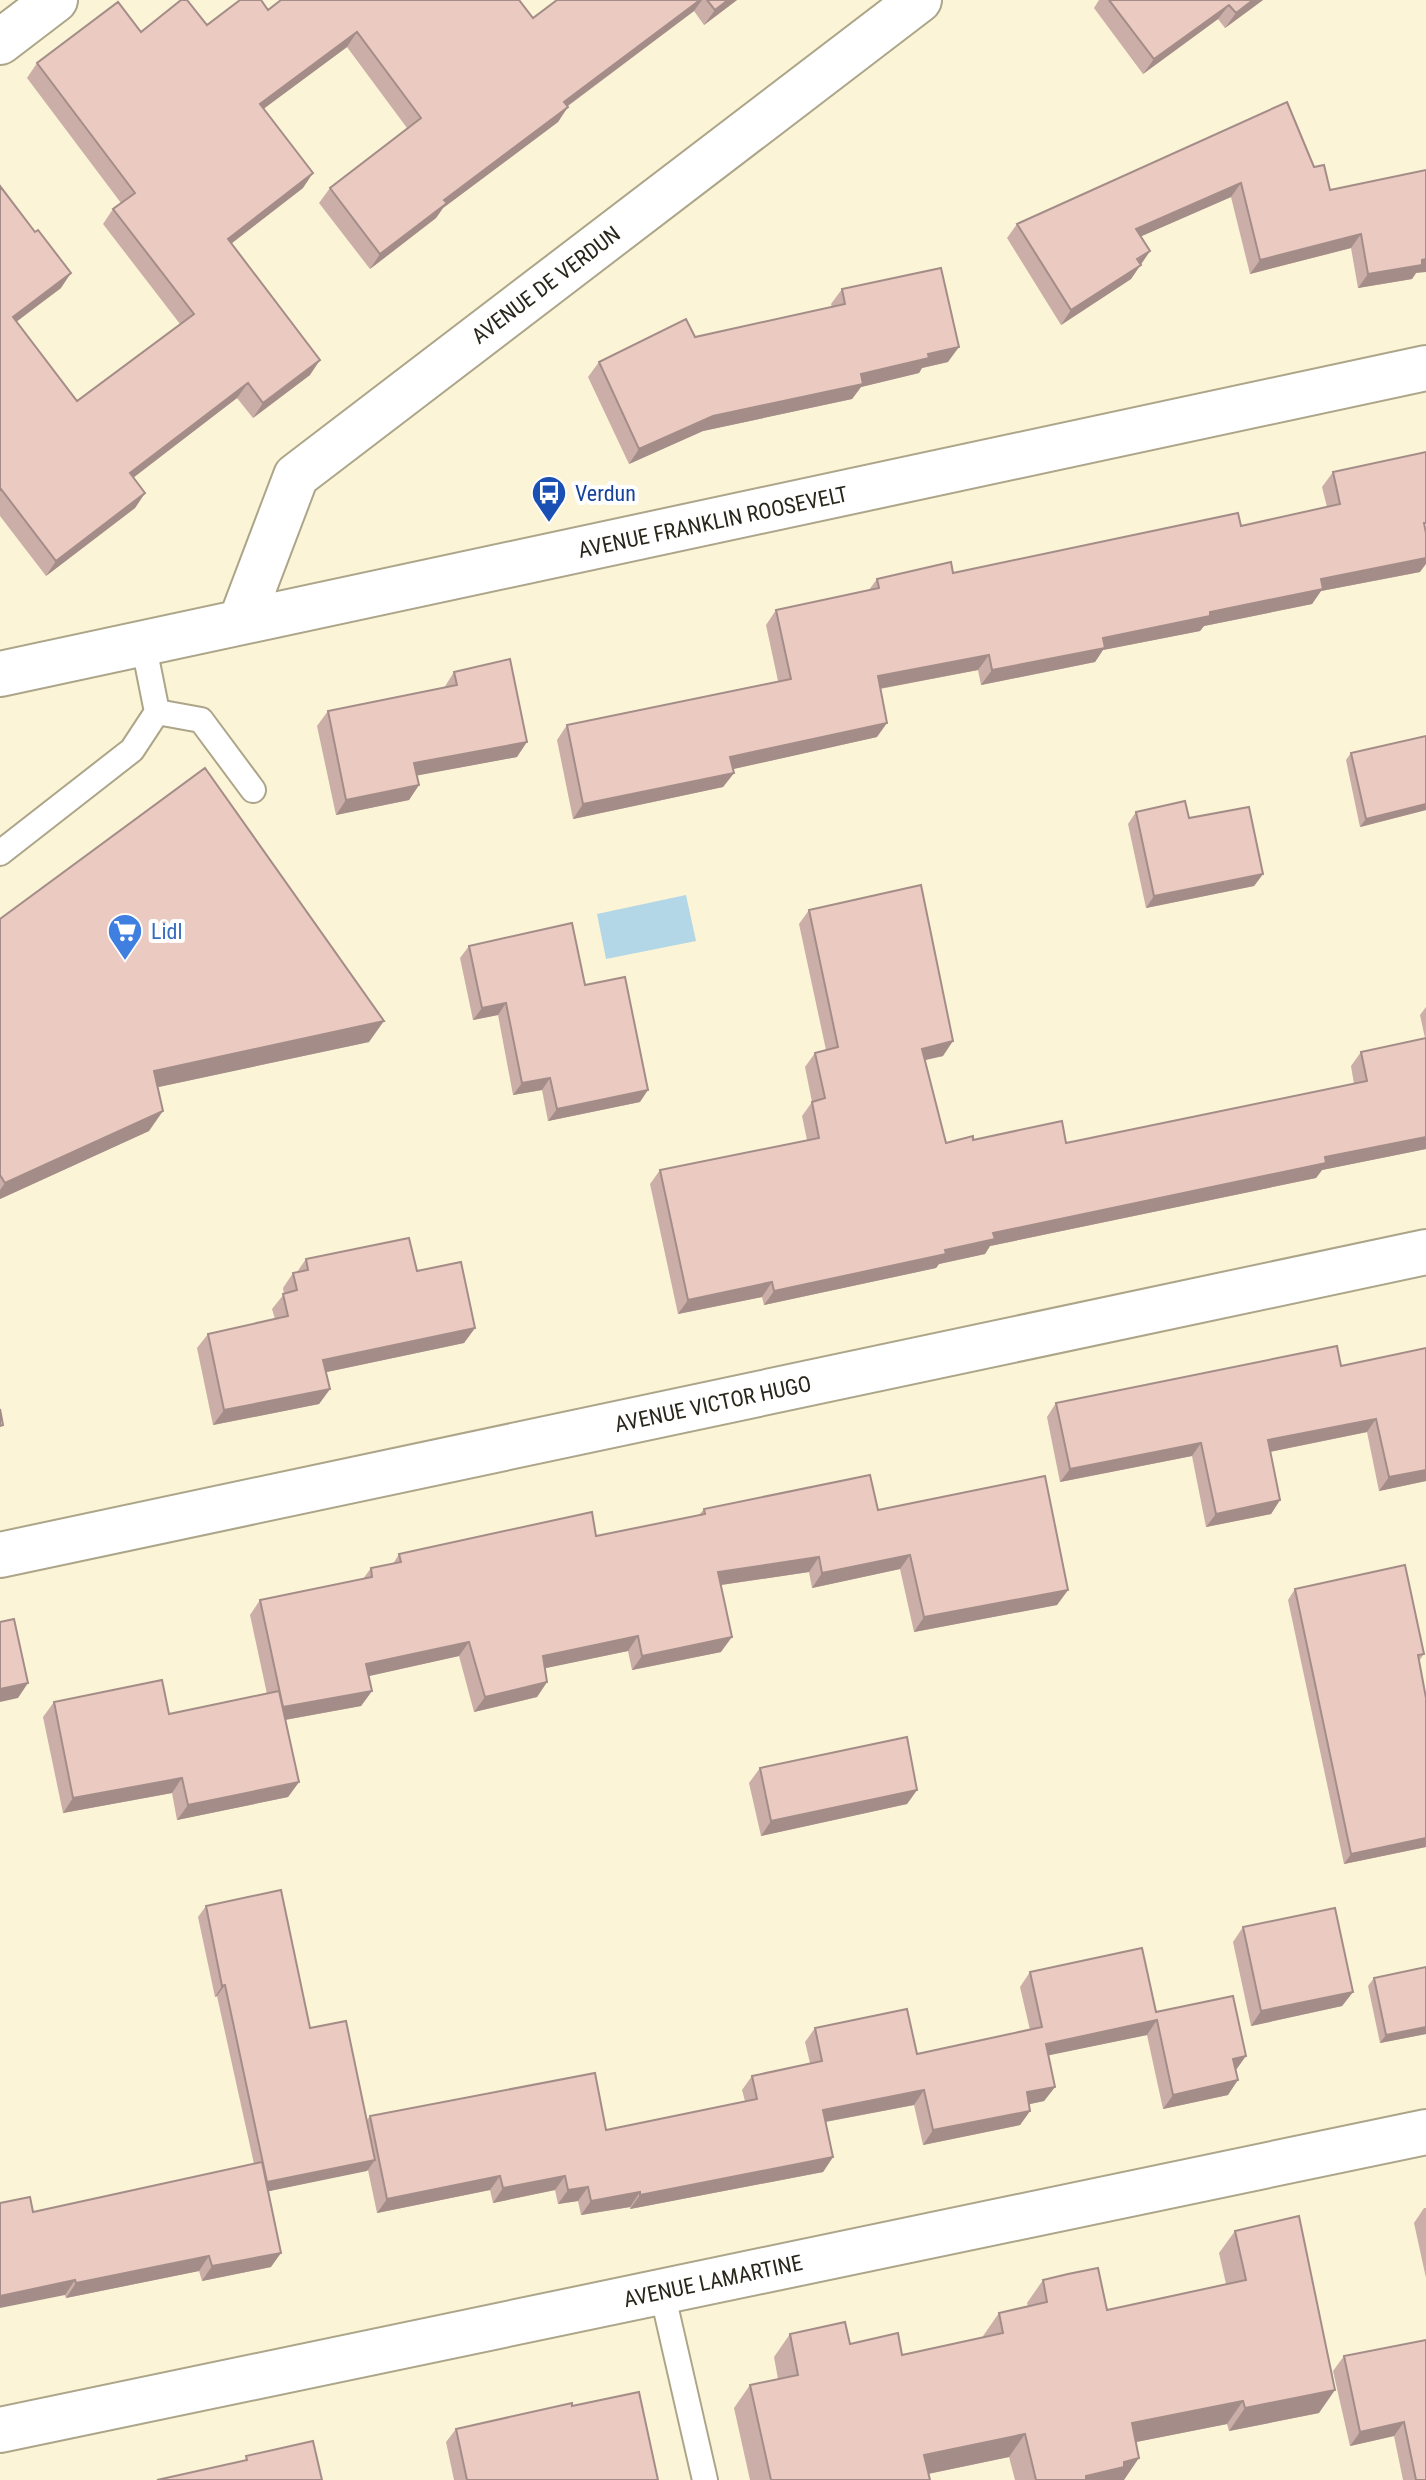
<svg xmlns="http://www.w3.org/2000/svg" width="1426" height="2480" viewBox="0 0 1426 2480" font-family="'Roboto Condensed',sans-serif">
  <style>
    .water { fill: #b3d7e7 }
    .lines { fill: none; stroke-linecap: round; stroke-linejoin: round }
    .lane-casing { stroke: #aca589; stroke-width: 28 }
    .street-casing { stroke: #aca589; stroke-width: 48 }
    .secondary-casing { stroke: #aca589; stroke-width: 48 }
    .lane { stroke: #fff; stroke-width: 24 }
    .street { stroke: #fff; stroke-width: 44 }
    .secondary { stroke: #fff; stroke-width: 44 }
    .wall { fill: #caaea7 }
    .shaded-wall { fill: #a48d88 }
    .building { fill: #ebcac2; stroke: #a48d88; stroke-width: 2 }
    .labels { text-anchor: middle; dominant-baseline: central; stroke-width: 8; stroke-linejoin: round; paint-order: stroke }
    .street-label { font-size: 22px; fill: #29261b; stroke: #fff }
    .transit-label { font-size: 22px; fill: #164399; stroke: #fff; text-anchor: start }
    .shop-label { font-size: 22px; fill: #366cbe; stroke: #fff; text-anchor: start }
  </style>
  <rect width="100%" height="100%" fill="#fbf4d6"/>
  <!-- water -->
  <path class="water" d="M686,895L696,941L606,959L597,914Z"/>
  <g class="lines">
    <defs>
      <path id="lane" d="M157,712L201,720L253,790
        M0,853L132,750L157,712L143,642
        M662,2292L705,2480"/>
      <path id="street" d="M0,42L55,0
        M0,1555L1426,1252
        M0,2430L1426,2132"/>
      <path id="secondary" d="M241,621L296,476L919,0
        M0,674L1426,368"/>
    </defs>
    <!-- lane casing -->
    <use href="#lane" class="lane-casing"/>
    <!-- street casing -->
    <use href="#street" class="street-casing"/>
    <!-- secondary casing -->
    <use href="#secondary" class="secondary-casing"/>
    <!-- lane -->
    <use href="#lane" class="lane"/>
    <!-- street -->
    <use href="#street" class="street"/>
    <!-- secondary -->
    <use href="#secondary" class="secondary"/>
  </g>
  <!-- wall -->
  <path class="wall" d="M557,0H737L704,25L694,11L568,106L558,122L443,208L436,218L370,269L319,203L330,188L407,128L347,47L264,108L303,188L231,243L310,375L253,418L237,398L133,477L145,493L135,508L46,576L0,516V186L61,288L16,321L77,401L180,324L103,224L113,209L121,203L27,78L37,63L141,32L207,25L268,10L533,18Z
    M1099,0H1263L1225,28L1218,19L1143,74L1094,8Z
    M1314,167L1330,190L1416,273L1412,279L1358,288L1351,248L1250,274L1231,197L1141,236L1150,251L1131,279L1061,325L1007,238L1017,224Z
    M842,289L948,362L922,368L919,373L861,387L852,399L703,431L629,464L588,377L599,362L695,337L832,307L831,304Z
    M1333,472L1420,572L1321,591L1312,604L1204,626L1200,631L1103,650L1095,662L981,685L978,670L880,689L877,737L733,769L734,773L723,787L573,819L557,740L567,725L778,681L766,625L776,610L869,590L877,579L953,573L1241,526L1327,507L1322,487Z
    M454,672L517,757L417,775L419,785L409,800L336,815L317,726L328,711L444,688Z
    M1426,736V810L1360,827L1346,760L1351,753Z
    M1136,812L1263,874L1254,886L1146,908L1128,824Z
    M809,910L943,1056L925,1060L946,1143L973,1140L1066,1143L1354,1084L1351,1066L1361,1052L1425,1038L1420,1015L1426,1007V1149L1322,1170L1316,1178L990,1246L985,1254L939,1264L936,1268L764,1305L762,1297L678,1314L650,1184L660,1170L807,1140L802,1116L812,1102L805,1067L815,1053L826,1050L799,924Z
    M0,919L369,1042L158,1087L149,1131L0,1199Z
    M469,946L585,985L640,1102L548,1121L542,1090L513,1095L498,1015L473,1020L460,958Z
    M306,1259L417,1271L475,1328L464,1343L326,1372L330,1389L319,1404L213,1425L197,1348L208,1334L275,1319L272,1309L284,1294L283,1288L293,1273L297,1272Z
    M1426,1348V1481L1379,1491L1367,1432L1270,1452L1280,1500L1271,1514L1206,1527L1192,1456L1060,1482L1047,1417L1056,1403L1341,1366Z
    M704,1509L878,1510L1068,1590L1057,1605L914,1632L900,1569L812,1588L809,1572L721,1585V1652L632,1670L628,1651L545,1668L547,1682L537,1697L474,1712L459,1656L368,1676L372,1691L361,1706L285,1720L299,1782L288,1797L177,1820L172,1793L63,1813L43,1717L54,1702L169,1714L267,1694L250,1615L260,1600L363,1579L371,1568L393,1564L399,1554L596,1536L699,1515Z
    M1295,1589L1424,1654L1419,1661L1426,1847L1344,1864L1288,1600Z
    M760,1768L917,1790L907,1804L761,1836L749,1783Z
    M206,1906L310,2028L367,2120L370,2116L606,2130L745,2101L742,2090L752,2076L810,2063L805,2042L815,2028L917,2054L1030,2030L1020,1987L1030,1972L1156,2012L1235,2070L1228,2095L1163,2109L1147,2035L1048,2055L1055,2087L1044,2101L1029,2104L1030,2111L1020,2125L923,2145L914,2105L826,2122L833,2157L823,2172L630,2209V2207L581,2215L578,2201L558,2204L555,2190L493,2203L490,2190L377,2213L368,2170L269,2191L271,2267L202,2281L199,2271L66,2298L33,2212L254,2164L217,1996L215,1997L198,1917Z
    M1243,1927L1353,1992L1342,2006L1251,2026L1233,1942Z
    M1374,1978L1426,2034L1380,2043L1368,1986Z
    M1424,2208H1426V2278L1414,2223Z
    M1235,2231L1319,2413L1229,2431L1227,2424L1136,2442L1124,2480H1015L1009,2457L928,2474L930,2480H750L734,2408L750,2385L778,2379L774,2357L790,2334L850,2344L902,2355L983,2337V2336L999,2313L1028,2307L1027,2303L1043,2280L1107,2310L1226,2284L1219,2253Z
    M1426,2340V2480H1403L1394,2436L1350,2446L1333,2371L1344,2356Z
    M572,2406L658,2480H454L446,2442L456,2429Z"/>
  <!-- shaded-wall -->
  <path class="shaded-wall" d="M700,0H702L694,11L554,116L564,102Z
    M728,0H737L704,25L715,10Z
    M1253,0H1263L1225,28L1236,13Z
    M1229,5L1218,19L1143,74L1154,59Z
    M357,32L347,47L250,119L260,104Z
    M568,107L558,122L443,208L436,218L370,269L380,254L444,200Z
    M313,173L303,188L218,254L228,239Z
    M1241,183L1231,197L1126,243L1136,229Z
    M1361,234L1351,248L1250,274L1260,260Z
    M1150,251L1131,279L1061,325L1071,310Z
    M1426,259V272L1416,273L1412,279L1358,288L1368,274Z
    M71,273L61,288L3,332L13,317Z
    M959,347L948,362L922,368L919,373L861,387L852,399L703,431L629,464L639,449L713,416L928,354Z
    M320,360L310,375L253,418L263,403Z
    M248,383L237,398L120,488L130,473Z
    M145,493L135,508L46,576L56,561Z
    M1426,558V564L1420,572L1321,591L1312,604L1204,626L1200,631L1103,650L1095,662L981,685L992,670L1103,638L1210,612L1321,579Z
    M989,655L978,670L867,691L878,676Z
    M887,723L877,737L720,772L730,757Z
    M527,742L517,757L404,778L414,763Z
    M734,773L723,787L573,819L583,804Z
    M419,785L409,800L336,815L346,800Z
    M1426,804V810L1360,827L1366,819Z
    M1263,874L1254,886L1146,908L1154,896Z
    M506,1003L498,1015L473,1020L482,1008Z
    M384,1021L369,1042L140,1091L154,1071Z
    M953,1041L943,1056L912,1063L922,1049Z
    M550,1078L542,1090L513,1095L522,1083Z
    M648,1090L640,1102L548,1121L557,1109Z
    M163,1111L149,1131L0,1199V1190L5,1183Z
    M1426,1137V1149L1322,1170L1316,1178L990,1246L985,1254L939,1264L936,1268L764,1305L774,1291L945,1250L993,1233L1325,1157Z
    M772,1282L762,1297L678,1314L688,1300Z
    M475,1328L464,1343L313,1375L323,1360Z
    M330,1389L319,1404L213,1425L224,1410Z
    M1376,1419L1367,1432L1259,1454L1268,1440Z
    M1201,1443L1192,1456L1060,1482L1070,1469Z
    M1426,1470V1481L1379,1491L1389,1477Z
    M1280,1500L1271,1514L1206,1527L1216,1514Z
    M910,1555L900,1569L812,1588L822,1573Z
    M819,1557L809,1572L707,1587L718,1572Z
    M1068,1590L1057,1605L914,1632L924,1617Z
    M638,1636L628,1651L532,1671L543,1656Z
    M732,1637L721,1652L632,1670L642,1656Z
    M469,1642L459,1656L356,1679L366,1664Z
    M547,1682L537,1697L474,1712L485,1697Z
    M28,1683L18,1698L0,1702V1689Z
    M372,1691L361,1706L273,1722L283,1707Z
    M182,1778L172,1793L63,1813L73,1798Z
    M299,1782L288,1797L177,1820L188,1805Z
    M917,1790L907,1804L761,1836L771,1821Z
    M1426,1838V1847L1344,1864L1351,1854Z
    M225,1985L217,1996L215,1997L222,1986Z
    M1353,1992L1342,2006L1251,2026L1261,2011Z
    M1157,2020L1147,2035L1036,2058L1046,2044Z
    M1426,2027V2034L1380,2043L1386,2035Z
    M1246,2056L1236,2070L1233,2059Z
    M1238,2080L1228,2095L1163,2109L1173,2095Z
    M1055,2087L1044,2101L1017,2107L1027,2092Z
    M924,2090L914,2105L813,2124L823,2110Z
    M1030,2111L1020,2125L923,2145L933,2130Z
    M833,2157L823,2172L630,2209L640,2195Z
    M375,2160L367,2171L260,2193L267,2182Z
    M500,2176L490,2190L377,2213L387,2199Z
    M565,2176L555,2190L493,2203L503,2188Z
    M588,2187L578,2201L558,2204L568,2190Z
    M640,2192L630,2207L581,2215L591,2201Z
    M281,2253L271,2267L202,2281L212,2266Z
    M209,2256L199,2271L66,2298L76,2283Z
    M75,2280L65,2295L0,2308V2296Z
    M1335,2390L1319,2413L1229,2431L1245,2408Z
    M1243,2401L1227,2424L1116,2446L1132,2423Z
    M1404,2422L1394,2436L1350,2446L1360,2432Z
    M1025,2434L1009,2457L908,2478L924,2455Z
    M1139,2458L1124,2480H1083L1086,2476L1124,2462Z"/>
  <!-- building -->
  <path class="building" d="M181,0H187L207,25L240,0H261L268,10L281,0H519L533,18L557,0H700L564,102L568,107L444,200L447,203L380,254L330,188L421,118L357,32L260,104L313,173L228,239L320,360L263,403L248,383L130,473L145,493L56,561L1,489L0,490V186L35,232L38,230L71,273L13,317L77,401L194,314L113,209L135,193L37,63L118,2L141,32Z
    M707,0H728L715,10Z
    M1109,0H1253L1236,13L1229,5L1154,59Z
    M1287,102L1314,167L1324,165L1330,190L1426,170V259L1422,260V265L1368,274L1361,234L1260,260L1241,183L1136,229L1150,251L1137,259L1141,265L1071,310L1017,224Z
    M941,268L959,347L928,354L929,358L861,374L863,384L713,416L639,449L599,362L686,319L695,337L845,304L842,289Z
    M1426,452V523H1424L1426,533V558L1321,579L1323,589L1210,612V616L1103,638L1105,648L992,670L989,655L878,676L887,723L730,757L734,773L583,804L567,725L791,679L776,610L879,588L877,579L951,562L953,573L1238,513L1241,526L1340,504L1333,472Z
    M510,659L527,742L414,763L419,785L346,800L328,711L457,685L454,672Z
    M1426,736V804L1366,819L1351,753Z
    M205,768L384,1021L154,1071L163,1111L5,1183L0,1175V919Z
    M1185,801L1189,818L1249,807L1263,874L1154,896L1136,812Z
    M921,885L953,1041L922,1049L946,1143L973,1136V1140L1062,1121L1066,1143L1367,1081L1361,1052L1426,1038V1137L1325,1157L1326,1163L993,1233L995,1239L945,1250L946,1254L774,1291L772,1282L688,1300L660,1170L819,1138L812,1102L825,1098L815,1053L838,1047L809,910Z
    M572,923L585,985L625,977L648,1090L557,1109L550,1078L522,1083L506,1003L482,1008L469,946Z
    M409,1238L417,1271L461,1262L475,1328L323,1360L330,1389L224,1410L208,1334L288,1316L283,1294L297,1290L293,1273L308,1270L306,1259Z
    M1337,1346L1341,1366L1426,1348V1470L1389,1477L1376,1419L1268,1440L1280,1500L1216,1514L1201,1443L1070,1469L1056,1403Z
    M0,1409L3,1425L0,1426Z
    M870,1475L878,1510L1045,1476L1068,1590L924,1617L910,1555L822,1573L819,1557L718,1572L732,1637L642,1656L638,1636L543,1656L547,1682L485,1697L469,1642L366,1664L372,1691L283,1707L260,1600L372,1577L371,1568L401,1562L399,1554L592,1512L596,1536L705,1514L704,1509Z
    M1405,1565L1424,1654L1418,1655L1426,1698V1838L1351,1854L1295,1589Z
    M14,1619L28,1683L0,1689V1622Z
    M162,1680L169,1714L279,1691L299,1782L188,1805L182,1778L73,1798L54,1702Z
    M907,1737L917,1790L771,1821L760,1768Z
    M281,1890L310,2028L346,2021L375,2160L267,2182L225,1985L222,1986L206,1906Z
    M1335,1908L1353,1992L1261,2011L1243,1927Z
    M1142,1948L1156,2012L1233,1996L1246,2056L1233,2059L1238,2080L1173,2095L1157,2020L1046,2044L1055,2087L1027,2092L1030,2111L933,2130L924,2090L823,2110L833,2157L640,2195V2192L591,2201L588,2187L568,2190L565,2176L503,2188L500,2176L387,2199L370,2116L595,2073L606,2130L757,2099L752,2076L822,2061L815,2028L907,2009L917,2054L1042,2027L1030,1972Z
    M1426,1967V2027L1386,2035L1374,1978Z
    M262,2162L281,2253L212,2266L209,2256L76,2283L75,2280L0,2296V2203L30,2197L33,2212Z
    M1299,2216L1335,2390L1245,2408L1243,2401L1132,2423L1139,2458L1124,2462V2467L1086,2476V2480H1036L1025,2434L924,2455L930,2480H771L750,2385L798,2375L790,2334L845,2322L850,2344L898,2333L902,2355L1003,2333L999,2313L1047,2302L1043,2280L1068,2274L1098,2268L1107,2310L1246,2280L1235,2231Z
    M1426,2340V2480H1416L1404,2422L1360,2432L1344,2356Z
    M639,2392L658,2480H467L456,2429L572,2403V2406Z
    M313,2441L322,2480H157L247,2460L246,2456Z"/>
  <!-- icons -->
  <defs>
    <symbol id="bus-pin" viewBox="-11 -11 22 30"><path d="M0 17L-7.5 6A9.5 9.5 0 1 1 7.5 6Z" fill="#1a4fb4" stroke="#fff"/><path d="M-5-6H5V4H4V6H2V4H-2V6H-4V4H-5ZM-3.5-4V0h7V-4ZM-3.5 1.2v1.5H-2V1.2ZM2 1.2v1.5H3.5V1.2Z" fill="#fff"/></symbol>
    <symbol id="supermarket-pin" viewBox="-11 -11 22 30"><path d="M0 17L-7.5 6A9.5 9.5 0 1 1 7.5 6Z" fill="#3f7fe0" stroke="#fff"/><path d="M-6-5.5h2.5l.6 2H6L4.5 2H-2.5L-4.4-4H-6ZM-1.5 3.2a1.3 1.3 0 1 0 .1 0ZM3 3.2a1.3 1.3 0 1 0 .1 0Z" fill="#fff"/></symbol>
  </defs>
  <g fill-rule="evenodd">
    <use href="#bus-pin" x="529" y="473" width="40" height="54"/>
    <use href="#supermarket-pin" x="105" y="911" width="40" height="54"/>
  </g>
  <g class="labels">
    <!-- street labels -->
    <g class="street-label">
      <text transform="translate(546 285) rotate(-37)">AVENUE DE VERDUN</text>
      <text transform="translate(713 522) rotate(-12)">AVENUE FRANKLIN ROOSEVELT</text>
      <text transform="translate(713 1404) rotate(-12)">AVENUE VICTOR HUGO</text>
      <text transform="translate(713 2281) rotate(-12)">AVENUE LAMARTINE</text>
    </g>
    <!-- transit labels -->
    <g class="transit-label">
      <text x="575" y="493">Verdun</text>
    </g>
    <!-- shop labels -->
    <g class="shop-label">
      <text x="151" y="931">Lidl</text>
    </g>
  </g>
</svg>
